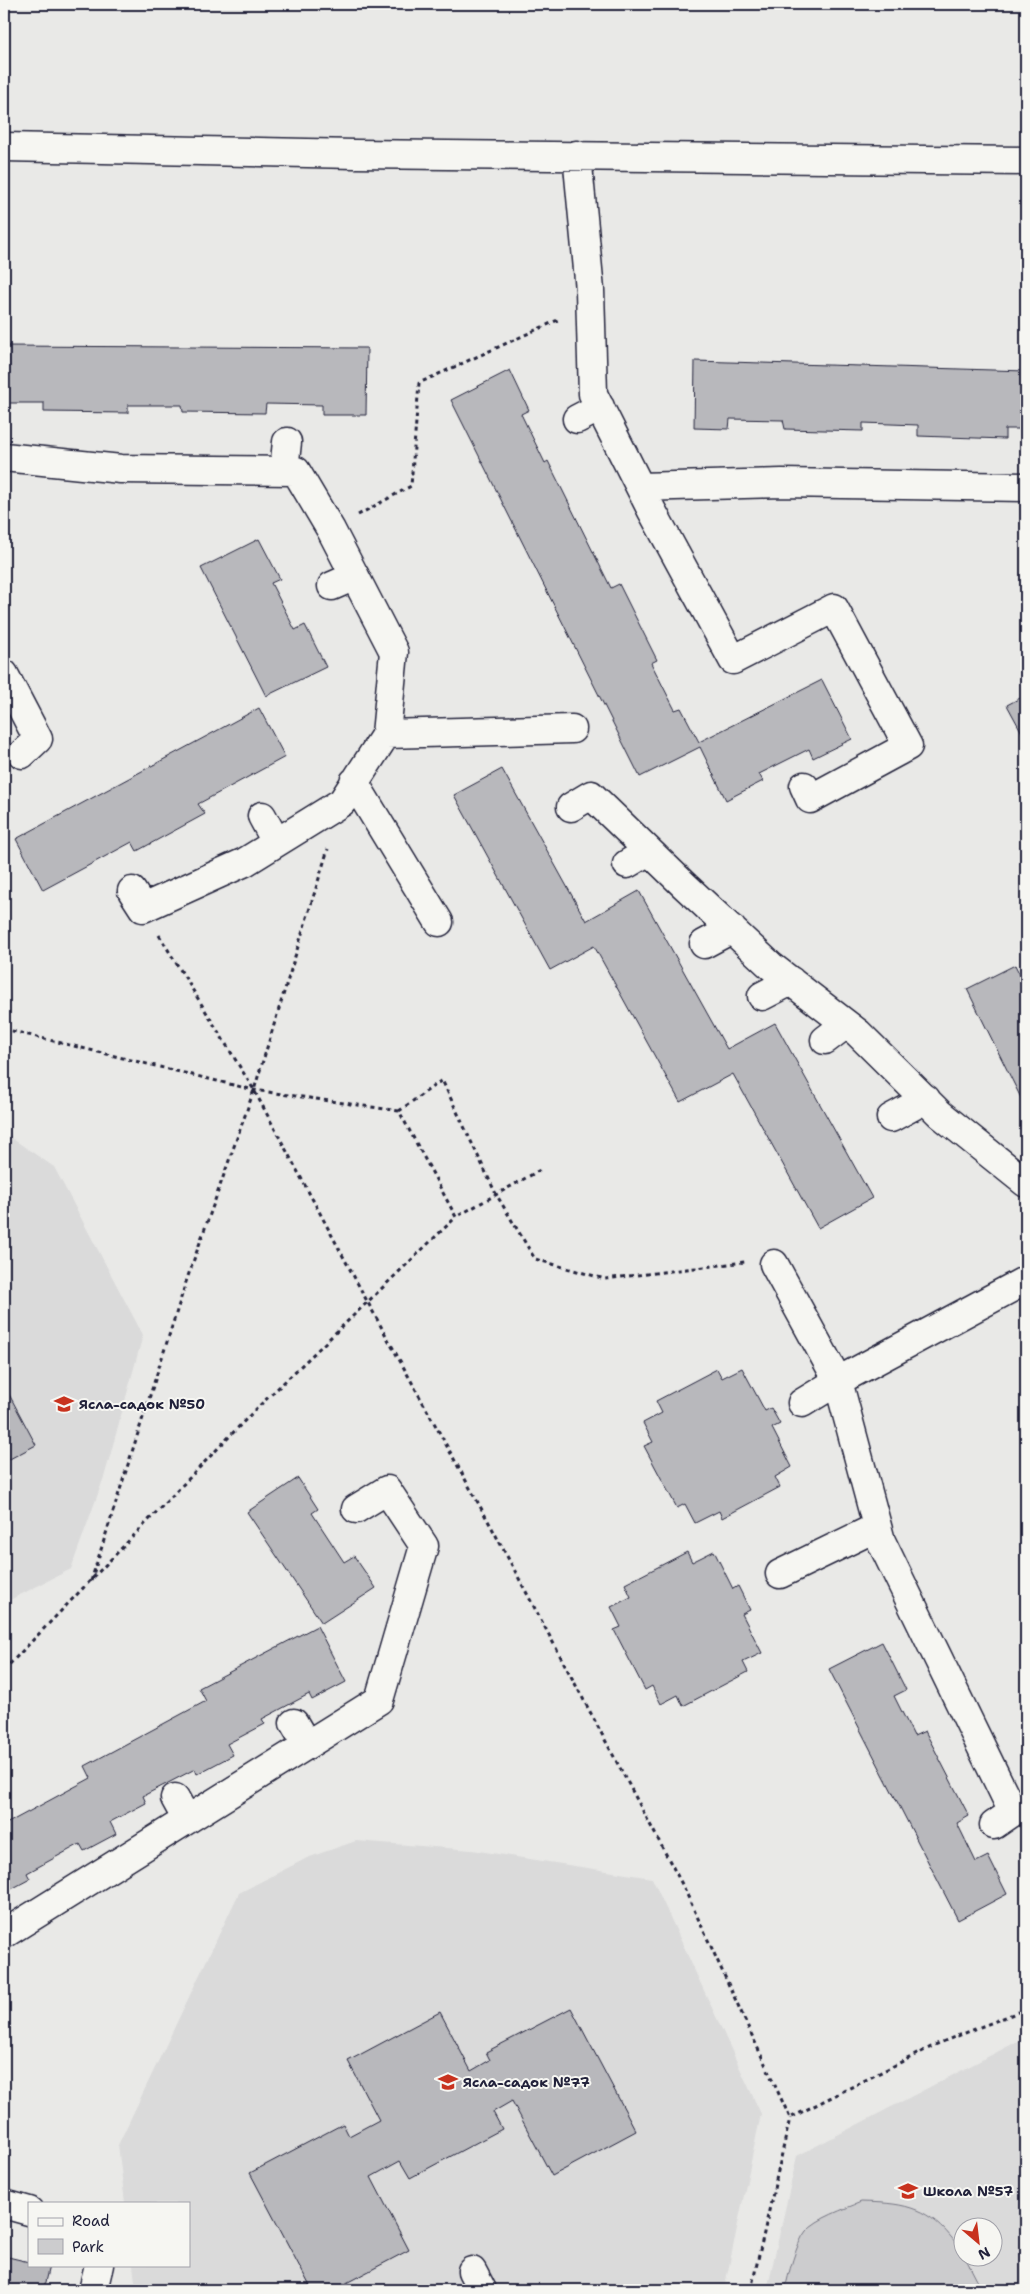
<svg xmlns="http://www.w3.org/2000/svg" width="1030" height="2294" viewBox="0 0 1030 2294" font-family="'Shantell Sans',sans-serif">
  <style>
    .built { fill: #dadada; fill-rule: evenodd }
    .green { fill: #ccccce; stroke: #777784 }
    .building { fill: #b8b8bc; stroke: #22223b }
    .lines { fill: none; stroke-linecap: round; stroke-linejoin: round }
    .minor-casing { stroke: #22223b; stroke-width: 31 }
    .path { stroke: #22223b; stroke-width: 3; stroke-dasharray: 4 4; stroke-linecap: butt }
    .minor { stroke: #f6f6f2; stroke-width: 28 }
    .labels { text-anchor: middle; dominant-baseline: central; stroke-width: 4; stroke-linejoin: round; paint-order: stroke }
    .poi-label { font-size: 14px; font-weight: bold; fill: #22223b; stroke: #f6f6f2; text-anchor: start }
  </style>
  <rect width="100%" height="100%" fill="#e9e9e7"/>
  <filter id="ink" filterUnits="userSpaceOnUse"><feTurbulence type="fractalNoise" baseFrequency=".02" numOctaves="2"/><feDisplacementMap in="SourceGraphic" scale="10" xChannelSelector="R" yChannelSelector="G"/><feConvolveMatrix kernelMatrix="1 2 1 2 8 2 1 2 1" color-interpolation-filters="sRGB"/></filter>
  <g filter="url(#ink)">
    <!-- built -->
    <path class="built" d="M4,1133L54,1167L143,1335L105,1474L71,1569L4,1603Z
      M356,1841L472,1850L652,1878L761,2114L724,2290H136L133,2265H189V2203H125L118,2145L239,1893L307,1858Z
      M1026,2037V2290H767L797,2156ZM962,2226H992V2256H962Z"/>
    <!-- green -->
    <path class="green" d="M861,2202C900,2203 925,2205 951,2237C956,2243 962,2249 962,2256L965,2257L982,2290H785C788,2276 796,2243 806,2231C817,2218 845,2209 861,2202Z"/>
    <!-- building -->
    <path class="building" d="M4,346L367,348L366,415H322V405L266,404L265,413L183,412L182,405H128V413L44,412V403H4Z
      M695,361L1026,371V429H1005V439L918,436V425L863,423V431L785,429L783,420L730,419L729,429L694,428Z
      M510,370L529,410L521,414L545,463L548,461L611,588L619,584L657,660L651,663L675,710L681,708L699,742L822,680L852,739L813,758L809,749L759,774L763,781L726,800L700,747L640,777L451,400Z
      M259,539L280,579L271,583L295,630L305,625L326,667L266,696L201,568Z
      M1026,695V740L1007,705Z
      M259,708L285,757L198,804L205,814L137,851L132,842L43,890L16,839Z
      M502,769L586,921L639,891L727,1049L775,1023L872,1198L818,1228L733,1074L680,1102L594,946L550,970L454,795Z
      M1015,965L1026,987V1100L1023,1102L967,989Z
      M742,1368L765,1411L771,1408L780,1424L772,1428L792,1467L775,1477L780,1487L722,1518L719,1511L695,1523L685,1504L677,1508L644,1446L653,1442L643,1423L662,1413L656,1401L717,1369L722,1378Z
      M4,1385L36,1445L4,1462Z
      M298,1478L318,1509L312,1513L344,1562L354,1556L376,1588L322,1623L247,1512Z
      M714,1551L733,1589L738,1586L750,1610L742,1614L762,1653L743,1662L748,1672L683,1706L678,1695L661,1704L652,1686L645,1690L614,1630L621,1627L611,1607L631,1597L625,1584L687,1552L692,1562Z
      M317,1626L346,1682L312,1700L309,1694L262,1719L265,1724L227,1744L233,1755L197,1774L195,1769L143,1796L146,1803L110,1822L116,1834L84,1851L80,1844L27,1873L30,1879L4,1893V1825L91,1778L85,1766L206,1701L199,1688Z
      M882,1642L906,1690L894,1696L914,1736L925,1731L969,1816L957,1823L976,1862L988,1856L1007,1894L958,1920L829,1669Z
      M571,2008L636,2131L552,2176L512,2101L493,2112L502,2129L410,2178L400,2161L371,2177L409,2250L333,2290H312L250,2173L343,2124L349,2136L379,2120L348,2061L440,2012L471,2071L490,2060L486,2052Z
      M4,2256L29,2262V2265L49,2266L43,2290H4Z"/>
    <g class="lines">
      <defs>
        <path id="minor" d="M4,147L355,154L1026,161
          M577,155L590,290L593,394L651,509L733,660L834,608L908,746L810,799L804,786
          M577,419L600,407
          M4,457L121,469L296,471L331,530L394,652L386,734L342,802L245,862L143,908L132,891
          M284,470L287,442
          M640,487L782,483L1026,487
          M332,586L355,576
          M4,674L38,739L22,754
          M386,734L572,729
          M354,782L439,922
          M571,807L591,795L684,885L771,966L858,1033L940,1114L1026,1183
          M262,816L276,842
          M627,864L649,851
          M704,944L732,929
          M762,996L791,981
          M825,1040L846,1024
          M891,1118L926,1099
          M774,1264L838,1381L802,1403
          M780,1574L877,1527
          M294,1723L307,1745
          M175,1798L187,1820
          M994,1825L1013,1812L881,1541L838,1381L1026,1280
          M4,1934L379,1700L424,1546L387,1490L356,1509
          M4,2204L29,2211
          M472,2271L482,2290
          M93,2290L99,2265"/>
      </defs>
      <!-- minor casing -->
      <use href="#minor" class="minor-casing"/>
      <!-- path -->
      <path class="path" d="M358,515L411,486L419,383L560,319
        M159,935L254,1090L367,1301L492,1528L684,1888L790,2118L937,2044L1026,2009
        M4,1029L254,1090L399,1111L456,1217L540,1170
        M399,1111L442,1080L496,1194L535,1259L605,1279L745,1262
        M91,1581L187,1279L254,1090L328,849
        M4,1670L254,1411L456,1217
        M751,2290L790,2118"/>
      <!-- minor -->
      <use href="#minor" class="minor"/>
    </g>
  </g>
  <!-- icons -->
  <defs>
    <symbol id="school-bare" viewBox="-9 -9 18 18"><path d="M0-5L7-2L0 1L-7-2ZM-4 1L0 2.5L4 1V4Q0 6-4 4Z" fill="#c8321e" stroke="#f6f6f2" stroke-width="2.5" paint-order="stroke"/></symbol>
  </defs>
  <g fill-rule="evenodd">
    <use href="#school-bare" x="50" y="1390" width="28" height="28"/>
    <use href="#school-bare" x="434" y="2068" width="28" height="28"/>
    <use href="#school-bare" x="894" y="2177" width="28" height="28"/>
  </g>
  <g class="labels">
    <!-- poi labels -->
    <g class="poi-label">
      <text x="79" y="1404">Ясла-садок №50</text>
      <text x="463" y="2082">Ясла-садок №77</text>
      <text x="923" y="2191">Школа №57</text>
    </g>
  </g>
  <!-- margin -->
  <rect width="1030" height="2294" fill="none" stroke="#f6f6f2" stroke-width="20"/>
  <rect x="10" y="10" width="1010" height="2274" fill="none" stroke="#22223b" stroke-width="2" filter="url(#ink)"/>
  <!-- legend -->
  <rect x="28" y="2202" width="162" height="65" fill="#f6f6f2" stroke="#a1a1a9"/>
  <rect x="38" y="2218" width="25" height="8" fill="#f6f6f2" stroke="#a1a1a9"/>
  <text x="72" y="2226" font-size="15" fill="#22223b">Road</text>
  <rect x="38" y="2239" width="25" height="15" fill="#ccccce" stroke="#a1a1a9"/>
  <text x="72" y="2252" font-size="15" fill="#22223b">Park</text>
  <!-- north arrow -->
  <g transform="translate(978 2242) rotate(152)"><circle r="24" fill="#f6f6f2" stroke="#a1a1a9"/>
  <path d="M0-4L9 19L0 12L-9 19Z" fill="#c8321e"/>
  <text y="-8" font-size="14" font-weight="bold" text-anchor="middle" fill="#22223b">N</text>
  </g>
</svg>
